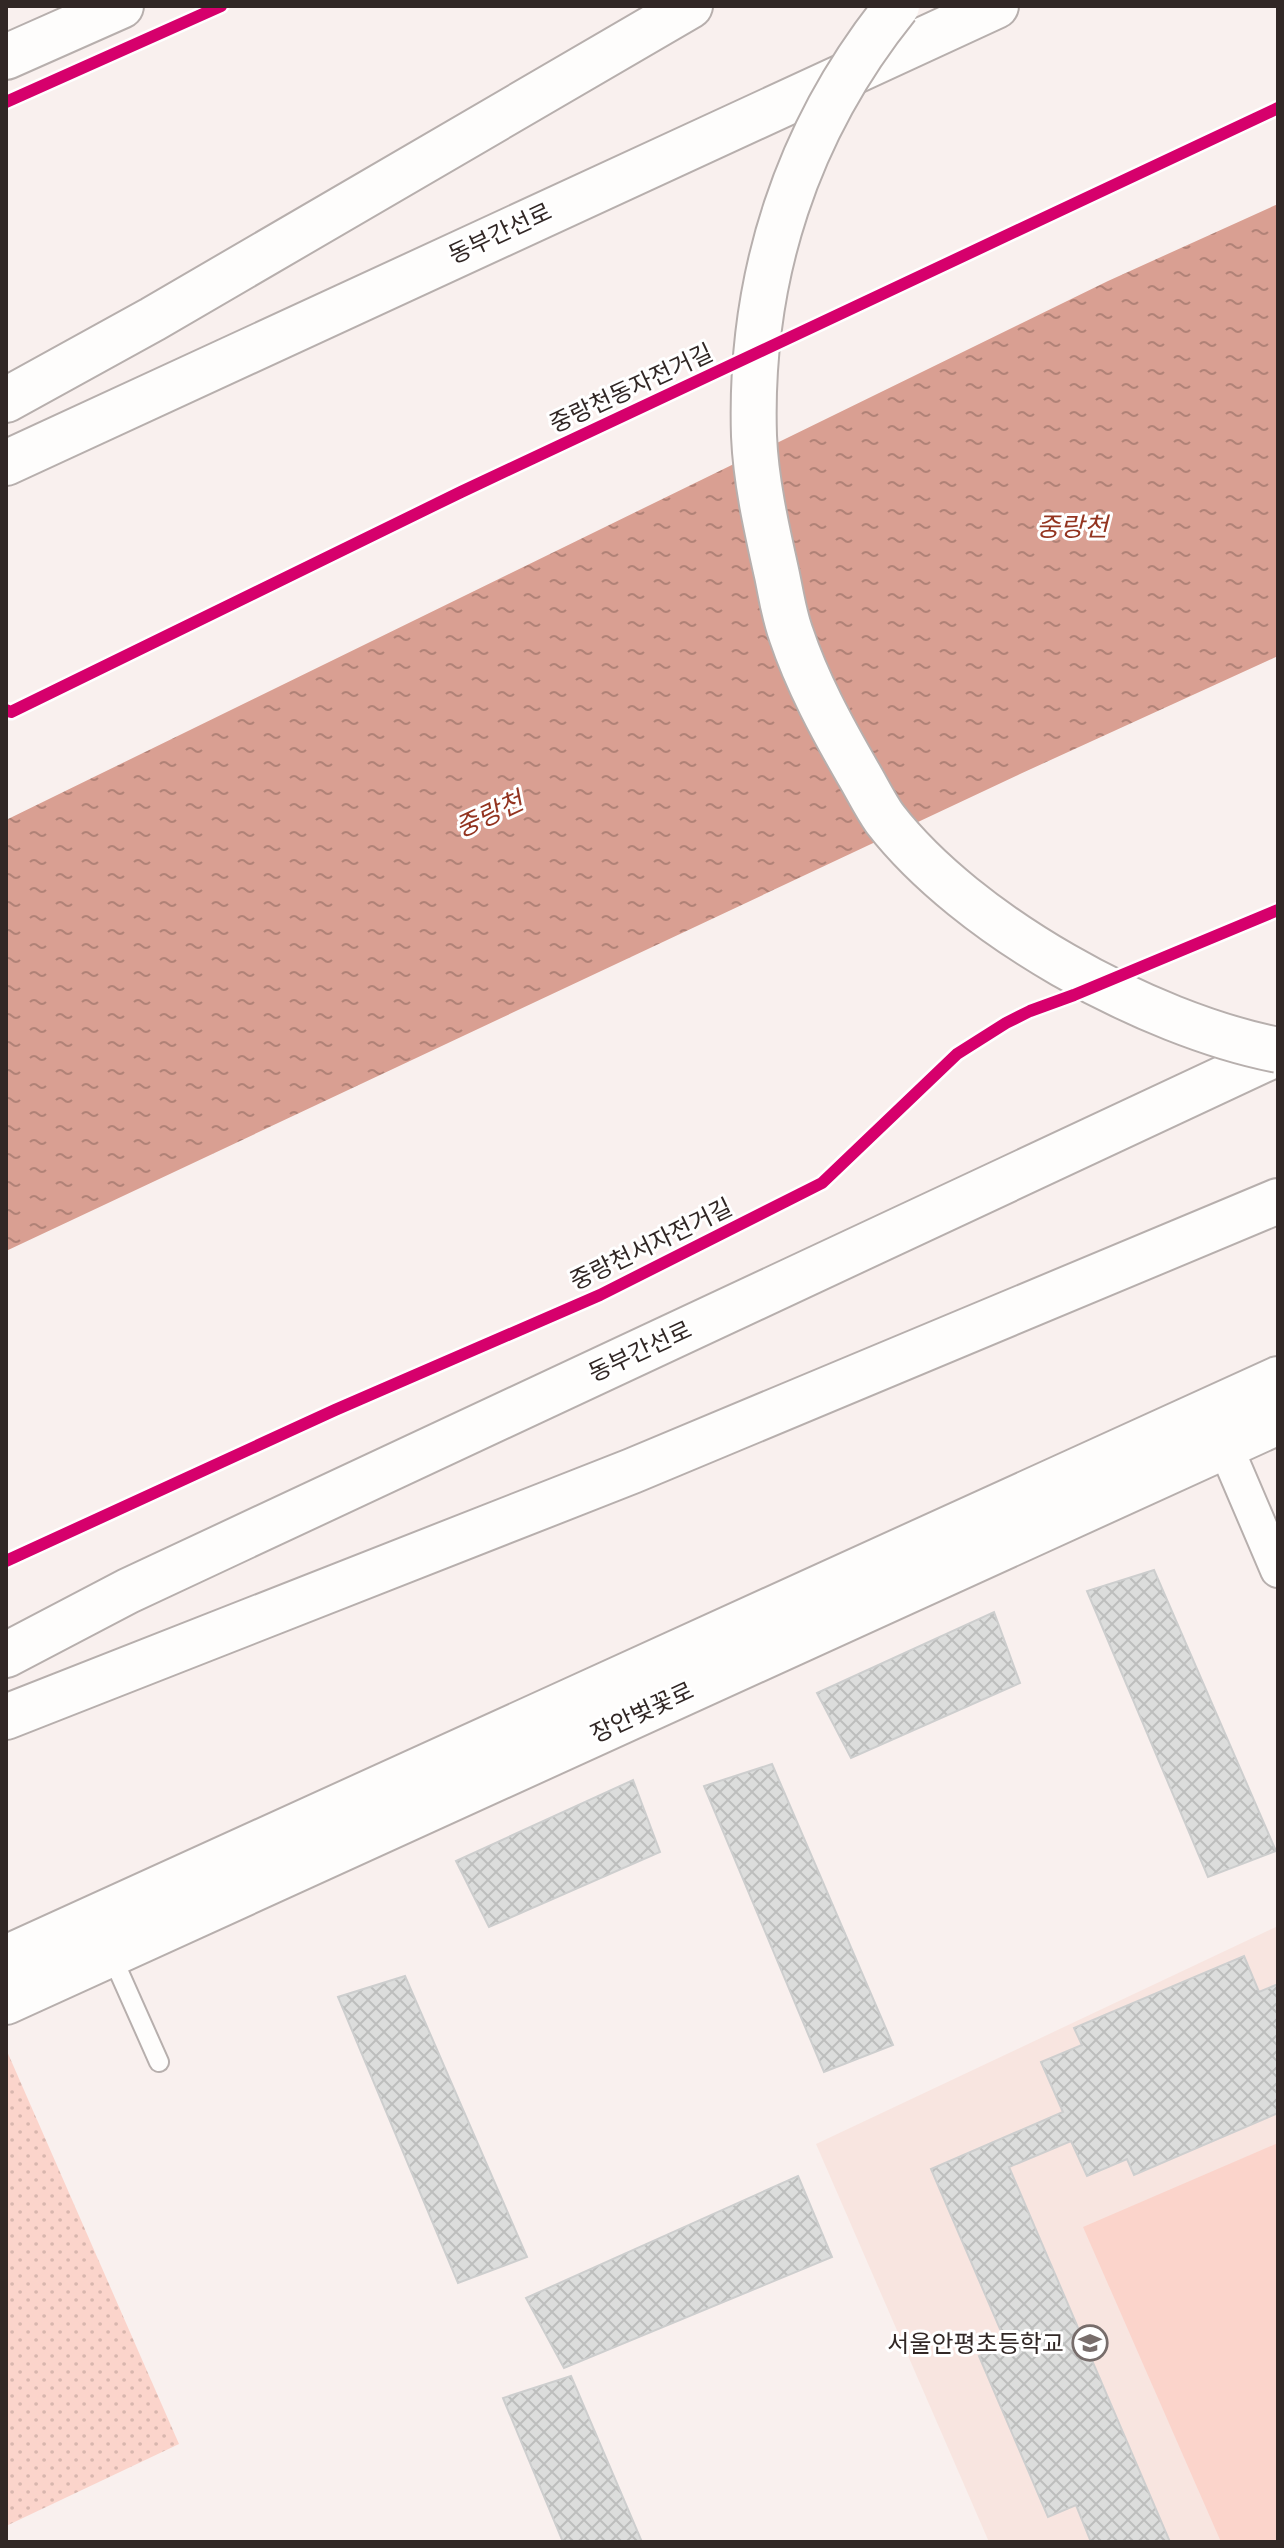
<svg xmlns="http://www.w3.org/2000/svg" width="1284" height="2548" viewBox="0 0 1284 2548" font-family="Merriweather,'Noto Sans KR',serif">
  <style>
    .built { fill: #f8e5e0 }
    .green { fill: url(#green-dots) }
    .pitch { fill: #fbd4cb }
    .water { fill: url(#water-ripples) }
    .building { fill: url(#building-cross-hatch); stroke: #cdcece; stroke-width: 2 }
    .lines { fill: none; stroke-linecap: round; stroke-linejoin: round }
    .service-casing { stroke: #b7afad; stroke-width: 22 }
    .minor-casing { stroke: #b7afad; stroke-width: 38 }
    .tertiary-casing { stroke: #b7afad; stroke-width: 48 }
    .primary-casing { stroke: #b7afad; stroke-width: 48 }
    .trunk-casing { stroke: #b7afad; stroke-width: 48 }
    .service { stroke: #fefdfc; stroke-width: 18 }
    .minor { stroke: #fefdfc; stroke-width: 34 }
    .tertiary { stroke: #fefdfc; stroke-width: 44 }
    .primary { stroke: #fefdfc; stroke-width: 44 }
    .trunk { stroke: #fefdfc; stroke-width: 44 }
    .trunk-bridge-casing { stroke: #b7afad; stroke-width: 48; stroke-linecap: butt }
    .trunk-bridge { stroke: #fefdfc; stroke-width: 44 }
    .cycleway-casing { stroke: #fff; stroke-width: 17 }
    .cycleway { stroke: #d6006c; stroke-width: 12 }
    .labels { text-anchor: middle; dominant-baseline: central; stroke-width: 6; stroke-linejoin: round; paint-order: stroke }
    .street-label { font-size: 24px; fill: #312725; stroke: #fff }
    .poi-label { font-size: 24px; fill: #312725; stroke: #fff; text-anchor: end }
    .water-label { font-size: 26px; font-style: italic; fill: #933420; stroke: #fff }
  </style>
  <defs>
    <pattern id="green-dots" width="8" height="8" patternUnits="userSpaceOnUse" patternTransform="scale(2)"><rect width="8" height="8" fill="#fbd4cb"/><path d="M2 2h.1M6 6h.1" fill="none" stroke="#d8b6ae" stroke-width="1.8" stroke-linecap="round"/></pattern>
    <pattern id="water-ripples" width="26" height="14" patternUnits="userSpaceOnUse" patternTransform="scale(2)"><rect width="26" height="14" fill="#d99f92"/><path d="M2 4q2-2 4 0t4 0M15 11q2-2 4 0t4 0" fill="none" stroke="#b18277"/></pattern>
    <pattern id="building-cross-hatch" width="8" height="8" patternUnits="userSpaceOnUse" patternTransform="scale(2)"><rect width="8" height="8" fill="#dcdddc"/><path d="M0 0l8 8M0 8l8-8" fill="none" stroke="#bdbebd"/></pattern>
  </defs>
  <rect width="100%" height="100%" fill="#f9f0ee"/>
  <!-- built -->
  <path class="built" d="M1278,1926V2542H989L816,2144Z"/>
  <!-- green -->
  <path class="green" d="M6,2049L179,2444L6,2526Z"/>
  <!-- pitch -->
  <path class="pitch" d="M1278,2143V2542H1221L1083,2227Z"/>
  <!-- water -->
  <path class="water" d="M1278,204V656L1020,774L6,1251V820L1108,281Z"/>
  <!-- building -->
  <path class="building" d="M1154,1570L1276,1851L1208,1877L1087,1591Z
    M994,1612L1020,1683L851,1758L817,1693Z
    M772,1764L893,2045L824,2072L704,1786Z
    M633,1780L660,1852L489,1927L456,1861Z
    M1244,1956L1259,1992L1278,1984V2113L1134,2175L1127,2159L1087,2176L1071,2141L1009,2167L1170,2542H1091L1076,2505L1048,2517L979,2356L1007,2345L931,2169L1063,2112L1041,2062L1082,2045L1074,2028Z
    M405,1976L527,2257L458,2283L338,1997Z
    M798,2176L832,2257L564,2368L526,2298Z
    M571,2376L642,2542H563L503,2398Z"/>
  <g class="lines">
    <defs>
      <path id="service" d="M110,1952L159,2062"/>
      <path id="minor" d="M1216,1425L1278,1570"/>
      <path id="tertiary" d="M6,1958L1278,1379
        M6,2002L1278,1422"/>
      <path id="primary" d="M6,57L121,6"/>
      <path id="trunk" d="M6,400L153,319L690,6
        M6,463L996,6
        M6,1655L128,1591L1278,1053
        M6,1717L632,1471L1278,1201"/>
    </defs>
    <!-- service casing -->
    <use href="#service" class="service-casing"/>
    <!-- minor casing -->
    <use href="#minor" class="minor-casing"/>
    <!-- tertiary casing -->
    <use href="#tertiary" class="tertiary-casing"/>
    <!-- primary casing -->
    <use href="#primary" class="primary-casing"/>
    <!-- trunk casing -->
    <use href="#trunk" class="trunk-casing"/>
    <!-- service -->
    <use href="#service" class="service"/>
    <!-- minor -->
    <use href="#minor" class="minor"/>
    <!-- tertiary -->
    <use href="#tertiary" class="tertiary"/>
    <!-- primary -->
    <use href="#primary" class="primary"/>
    <!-- trunk -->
    <use href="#trunk" class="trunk"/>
    <defs>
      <path id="trunk-bridge" d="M897,6C797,130 749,277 754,436C756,483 767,530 777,575C781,594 784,615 791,634C807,682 832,728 858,773C867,788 875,805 885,819C968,926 1146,1024 1278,1050"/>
    </defs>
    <!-- trunk-bridge casing -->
    <use href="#trunk-bridge" class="trunk-bridge-casing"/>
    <!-- trunk-bridge -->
    <use href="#trunk-bridge" class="trunk-bridge"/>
    <defs>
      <path id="cycleway" d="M6,102L221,6
        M6,710L11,712L461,492L1278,108
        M6,1561L335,1410L600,1295L822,1183L957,1054L1006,1023L1030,1011L1074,995L1278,910"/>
    </defs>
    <!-- cycleway casing -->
    <use href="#cycleway" class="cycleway-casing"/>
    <!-- cycleway -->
    <use href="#cycleway" class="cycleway"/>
  </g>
  <!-- icons -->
  <defs>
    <symbol id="school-ring" viewBox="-11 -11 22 22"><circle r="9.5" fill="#fff" stroke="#776d6b" stroke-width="1.5"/><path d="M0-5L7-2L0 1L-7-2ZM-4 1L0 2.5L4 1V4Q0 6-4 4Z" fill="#776d6b"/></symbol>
  </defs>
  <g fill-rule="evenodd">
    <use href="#school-ring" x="1070" y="2323" width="40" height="40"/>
  </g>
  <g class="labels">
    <!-- street labels -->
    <g class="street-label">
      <text transform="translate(500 233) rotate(-25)">동부간선로</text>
      <text transform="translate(631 388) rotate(-25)">중랑천동자전거길</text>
      <text transform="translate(651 1244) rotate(-26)">중랑천서자전거길</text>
      <text transform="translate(640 1351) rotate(-25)">동부간선로</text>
      <text transform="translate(642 1712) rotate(-25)">장안벚꽃로</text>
    </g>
    <!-- poi labels -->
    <g class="poi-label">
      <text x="1064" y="2343">서울안평초등학교</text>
    </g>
    <!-- water labels -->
    <g class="water-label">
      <text x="1072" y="526">중랑천</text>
      <text transform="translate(489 814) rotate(-25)">중랑천</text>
    </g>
  </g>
  <!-- border -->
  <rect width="1284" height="2548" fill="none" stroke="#312725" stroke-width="16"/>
</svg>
